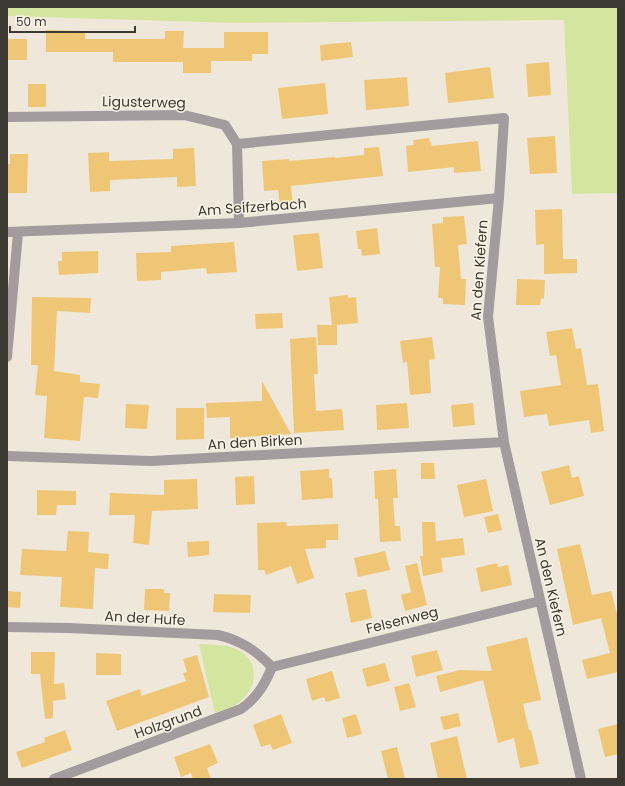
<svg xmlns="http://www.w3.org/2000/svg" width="625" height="786" viewBox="0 0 625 786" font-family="Poppins,sans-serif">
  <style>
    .green { fill: #d3e59e }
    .building { fill: #efc676 }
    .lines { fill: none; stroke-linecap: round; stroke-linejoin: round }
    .minor { stroke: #a39b9d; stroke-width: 10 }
    .labels { text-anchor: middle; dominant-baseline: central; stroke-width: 3; stroke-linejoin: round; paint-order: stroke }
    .street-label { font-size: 14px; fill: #3c3933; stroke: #fdf5e7 }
  </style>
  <rect width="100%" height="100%" fill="#efe8da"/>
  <!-- green -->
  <path class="green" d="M7,7H618V193L572,194L564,20L237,23L7,16Z
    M199,644C211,645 225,644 236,649C262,660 258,692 235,705C229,709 221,710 215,713Z"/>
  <!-- building -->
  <path class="building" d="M46,30L85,31V39H165V31H184L183,48H224V32H268V54H252V61H211V73H183V62H113V52H46Z
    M7,39H27V60H7Z
    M351,42L353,57L321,61L320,45Z
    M549,62L551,95L528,97L526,64Z
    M490,67L494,98L448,103L445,73Z
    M407,77L409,106L366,110L364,80Z
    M325,83L328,114L282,119L278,88Z
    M28,84H46V107H28Z
    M555,136L557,173L530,174L527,138Z
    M429,138L432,146L478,141L481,171L454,173V167L408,172L406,146L414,145L413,140Z
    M379,147L383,176L291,186L293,204L280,206L278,190L264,191L262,161L289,159V161L335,157V158L364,155V148Z
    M194,148L196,186L177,187V177L110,180V191L90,192L88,153L109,152V161L173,159V149Z
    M10,154H28L27,193H8L7,164H10Z
    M562,209L563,259H577V273L544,274V244L536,245L535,210Z
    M464,216L467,244L458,245L461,279H466L465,305L443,304V298H438L440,267H435L432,224L443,223V217Z
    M377,228L380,254L362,256L361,249H358L356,231Z
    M319,233L323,268L297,271L293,235Z
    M234,242L237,272L207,274L206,268L161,272V280L137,281L136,253L171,252V246Z
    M98,251V273L59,275L58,261H62V252Z
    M517,279L545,280L544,299L541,298L540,305H516Z
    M348,295V298L356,297L358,323L337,325V345H318L317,325H332L329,297Z
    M32,297L91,298L90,313L57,311L54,371L80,375V382L100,384L98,398L84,397L80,441L44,438L47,396L35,395L38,365H31Z
    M282,313L283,328L256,329L255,314Z
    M572,328L576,349L581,348L587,385L598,384L604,431L591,433L589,420L549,426L547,414L524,417L520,391L561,385L556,355L550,356L546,332Z
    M316,337L318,374H314L316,411L342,409L344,430L294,433L290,339Z
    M432,337L435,359L429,360L431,393L410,395L407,362L403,363L400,341Z
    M262,381L291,434L230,438V417L207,418L206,403L262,401Z
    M407,403L409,428L377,430L376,405Z
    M473,403L475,425L453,427L451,405Z
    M126,404L149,405L147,429L125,428Z
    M176,408H204V439L176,440Z
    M421,463H434L435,479H421Z
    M569,465L572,478L579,476L584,496L550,505L541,472Z
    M329,469V478H332L333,498L302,500L300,471Z
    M396,469L398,498H393L395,526H400L401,541L380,542L378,499H375L374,471Z
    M254,476L255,504L236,505L235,477Z
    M197,479L198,509L152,511L149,545L133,543L135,515H109L110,493L164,495V480Z
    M486,479L493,511L464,517L457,485Z
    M37,490L76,491V505H57L56,515H37Z
    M498,514L502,530L488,533L484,517Z
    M286,522L287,526L338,524V540H326V548L305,549L314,578L297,584L291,566L266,575L264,570H258L257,523Z
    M422,522H435L436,541L463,538L465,555L441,558L443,572L423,576L420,556H423Z
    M68,531L89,532L88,552L109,554L108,569L95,568L93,609L60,607L62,577L20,575L22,549L66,551Z
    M209,541V555L188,557L187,542Z
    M580,544L592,595L611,591L618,618V672L587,679L582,660L610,653L601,618L573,625L557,549Z
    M385,551L390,570L358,577L354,558Z
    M417,563L427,605L405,611L401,595L411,592L405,566Z
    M497,563L498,567L508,565L512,585L481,592L476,568Z
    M145,589H164V593H170L169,611L144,610Z
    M366,589L372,618L351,623L345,593Z
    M7,591L21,592L20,608L7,607Z
    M214,594L251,595L250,613L213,612Z
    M527,637L541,700L523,704L529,730H531L539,764L520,768L514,738L498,743L483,680L440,692L436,676L460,670L492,671L486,647Z
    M437,650L443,670L416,677L411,656Z
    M31,652H55L54,684L64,683L66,699L53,701V718L45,719L40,674H31Z
    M96,653L121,654V675H96Z
    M197,655L209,697L117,731L106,701L140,689L141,696L186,681L183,673L187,672L183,659Z
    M385,663L390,681L367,687L362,669Z
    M332,671L340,698L326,702L324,697L312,701L306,679Z
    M409,683L416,707L400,711L394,687Z
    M458,713L461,726L444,730L440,717Z
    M281,714L292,743L273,750L270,744L261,747L253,725Z
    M356,714L362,734L347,738L342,718Z
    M618,724V754L605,757L598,729Z
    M65,730L72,750L22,768L16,752L45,742L44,738Z
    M457,736L467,779H438L430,743Z
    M210,744L218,763L207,768L211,779H193L191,773L181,777L174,757Z
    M397,747L405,779H388L381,751Z"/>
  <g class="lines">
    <!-- minor -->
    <path class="minor" d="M7,117L184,115L225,125L237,144L239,223
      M237,144L504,118L499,198L488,317L504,442L581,779
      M7,232L239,223L499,198
      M7,357L18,233
      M7,456L151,461L504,442
      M7,627L69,628L218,635C240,640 256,650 272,667
      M272,667L540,601
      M54,779L241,709C257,698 265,684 272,667"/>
  </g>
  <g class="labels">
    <!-- street labels -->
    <g class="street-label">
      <text transform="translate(144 102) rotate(1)">Ligusterweg</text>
      <text transform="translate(252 207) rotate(-4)">Am Seifzerbach</text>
      <text transform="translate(479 270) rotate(-86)">An den Kiefern</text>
      <text transform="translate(255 442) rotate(-3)">An den Birken</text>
      <text transform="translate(551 587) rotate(77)">An den Kiefern</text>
      <text transform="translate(145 618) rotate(3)">An der Hufe</text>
      <text transform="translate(402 620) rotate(-14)">Felsenweg</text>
      <text transform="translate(168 722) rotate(-20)">Holzgrund</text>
    </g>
  </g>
  <!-- border -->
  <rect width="625" height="786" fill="none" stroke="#3c3933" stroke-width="16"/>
  <!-- scale -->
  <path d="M10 26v6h125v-6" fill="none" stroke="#3c3933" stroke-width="2"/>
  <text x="16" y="26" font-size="12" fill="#3c3933" stroke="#fdf5e7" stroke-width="3" paint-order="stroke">50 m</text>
</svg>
